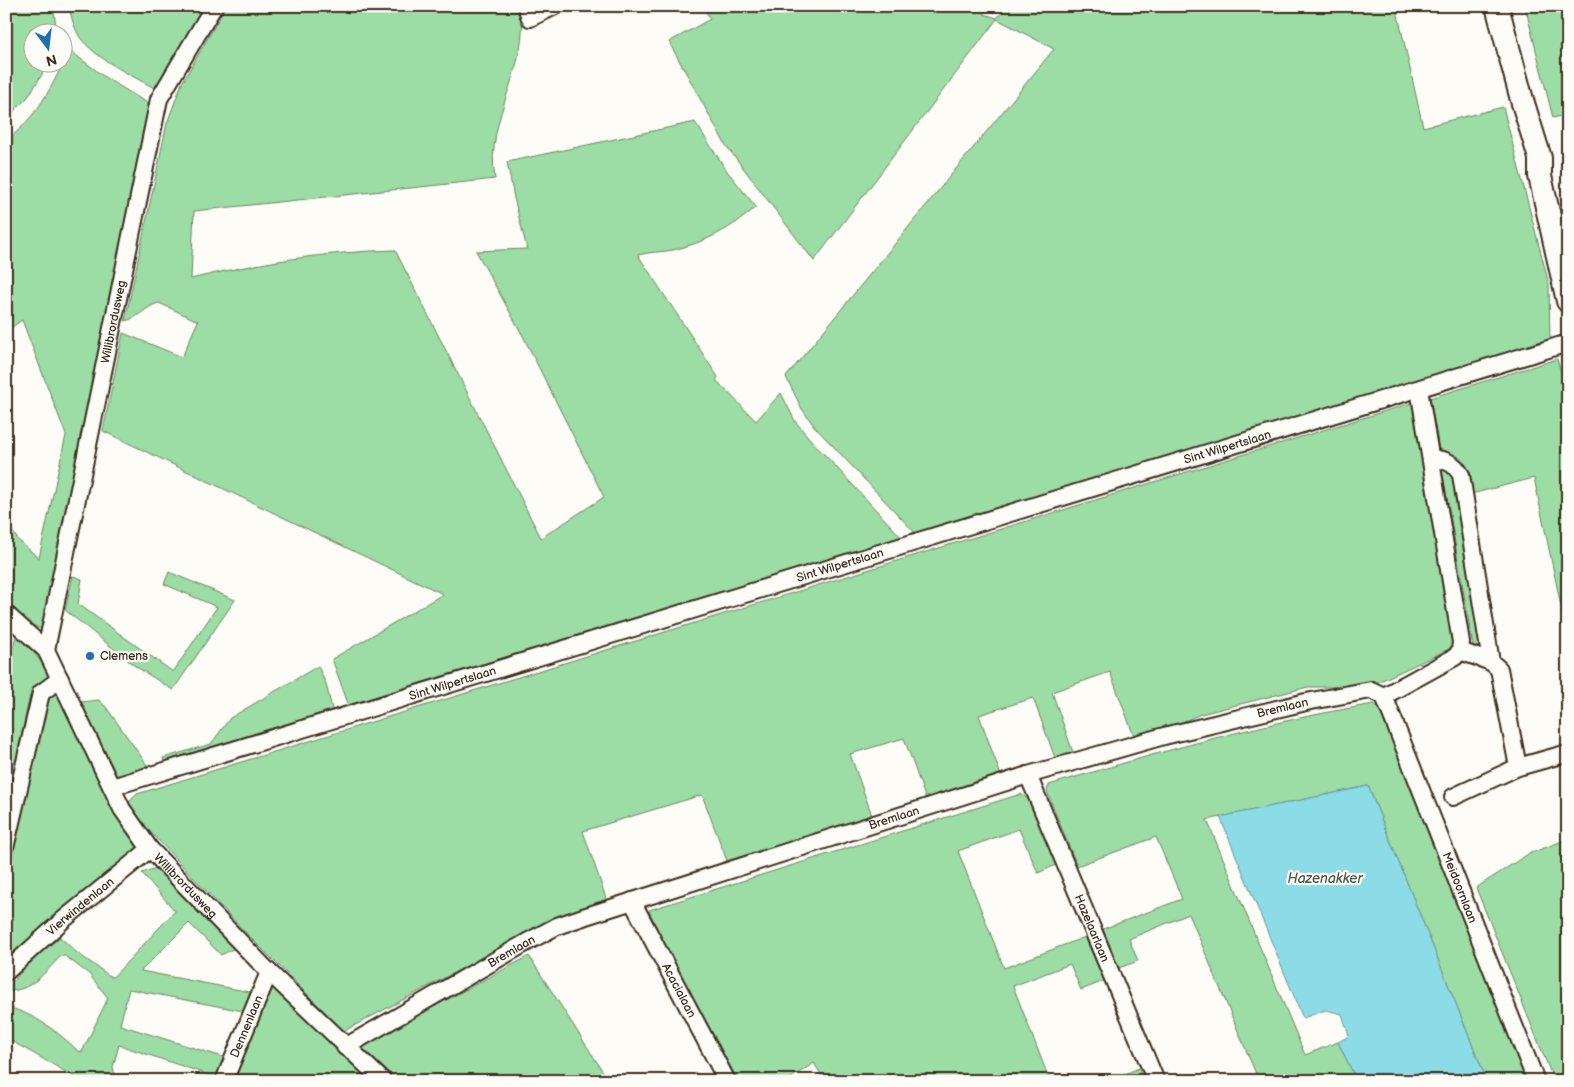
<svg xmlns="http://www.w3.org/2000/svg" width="1574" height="1087" viewBox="0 0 1574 1087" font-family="'Balsamiq Sans',sans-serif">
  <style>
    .green { fill: #9cdca5; stroke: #6c8362 }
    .water { fill: #8cdce7; stroke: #6c9597 }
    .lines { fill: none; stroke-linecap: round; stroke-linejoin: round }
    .street-casing { stroke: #3b2a1e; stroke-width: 20 }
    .secondary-casing { stroke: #3b2a1e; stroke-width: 26 }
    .street { stroke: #fdfcf7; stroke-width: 16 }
    .secondary { stroke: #fdfcf7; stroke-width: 22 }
    .poi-dot { fill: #1f6fb2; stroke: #fdfcf7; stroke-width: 2 }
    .labels { text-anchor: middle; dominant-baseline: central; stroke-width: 4.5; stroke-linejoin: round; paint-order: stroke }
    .street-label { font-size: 12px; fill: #3b2a1e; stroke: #fdfcf7 }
    .poi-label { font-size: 12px; fill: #3b2a1e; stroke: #fdfcf7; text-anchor: start }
    .water-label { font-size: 14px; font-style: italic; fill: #4f5650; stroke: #fdfcf7 }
  </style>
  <rect width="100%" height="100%" fill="#fdfcf7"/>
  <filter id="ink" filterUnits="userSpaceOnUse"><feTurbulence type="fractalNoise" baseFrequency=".02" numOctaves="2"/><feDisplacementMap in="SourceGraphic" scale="10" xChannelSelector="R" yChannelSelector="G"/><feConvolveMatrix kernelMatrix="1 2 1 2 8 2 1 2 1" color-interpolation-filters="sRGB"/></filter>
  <g filter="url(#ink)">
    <!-- green -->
    <path class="green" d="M6,6H53L57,32H32V62L49,63L28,97L6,119Z
      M69,6H207L158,88H154C131,75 94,58 79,36C74,27 71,17 69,6Z
      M226,6H521C531,68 484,117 495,179L194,211L191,279C259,262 325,252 395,250L541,538L604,497L523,336L476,251L527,249L514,198L507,162L695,122L727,171L756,207C731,229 706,242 673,250C661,252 649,252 638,255L718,377L716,380L756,421L781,393L795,421L810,439L904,540L351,712L332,659L443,594L103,431L123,333L182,357L198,321L159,303C146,306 139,318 125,321L167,123L182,83Z
      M703,6H990L984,14L997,18L1008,6H1396L1423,127L1503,107L1549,284L1550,341L918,536L814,426L802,409L786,377L1054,49L997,19L814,261L725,144L669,42L710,19Z
      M1525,6H1568V114L1553,118Z
      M69,50L106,78L149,104L152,109L44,631L27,622L6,599V521L18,540L39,558L66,435L22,320L6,331V141C37,117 53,86 69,50Z
      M1557,359L1568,395V639L1534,478L1471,494L1452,455L1439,450L1430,398Z
      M1415,402L1458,645L1378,682L1360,687H1308L1201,714L1156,733L1135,739L1110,672L1052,692L1075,758L1057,763L1033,698L979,715L1003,781L928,805L904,738L850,754L874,821L729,866L702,795L583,831L608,904L550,922L344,1031L246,933L141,822L127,804L137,794Z
      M1442,469L1456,474L1486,652L1473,646Z
      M169,572L235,600L173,690L135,666L65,610L73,576L82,579L78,604L173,672L217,607L164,584Z
      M16,635L24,640L52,676L32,687L6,805V678Z
      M318,666L326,684L334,717L166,768L163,758L211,744L230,718Z
      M58,689L114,810L141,851L18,952L13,953L6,948V885L47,698Z
      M99,700L106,707L152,772L120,782L81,702Z
      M1374,704L1379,708L1527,1081H1487L1368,786L1207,820L1305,1055L1338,1042L1357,1081H1259L1189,914L1129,939L1138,961L1119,968L1103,929L1182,899L1156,837L1077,866L1049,797L1047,790L1049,785C1157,753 1263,722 1374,704Z
      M1021,794L1028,799L1056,865L1038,873L1019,829L958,851L1004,968L1085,937L1104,981L1081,990L1070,964L1013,986L1050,1081H825L814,1063L786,1081H738L658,932L649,910Z
      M1568,839V1081H1554L1476,888L1528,854Z
      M156,868L162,870L237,947L221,955L189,923L141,971L250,992L243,1011L129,989L120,1025L226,1058L218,1078L119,1045L113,1067L116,1081H82L6,1038V1007C34,1013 58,1032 78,1051L82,1052L108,998L89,974L65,956H61C45,972 31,992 6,991V989L30,962L60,937L76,952L111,977L114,976L175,911L142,873Z
      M529,956L609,1081H398L360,1046Z
      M275,985L373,1081H234L271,989Z
      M1139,1068L1144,1081H1108Z"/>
    <!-- water -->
    <path class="water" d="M1368,786L1487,1081H1357L1338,1042L1349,1036L1342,1014L1326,1010L1303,1018L1220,817Z"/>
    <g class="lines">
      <defs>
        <g id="street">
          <path d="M526,6L530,18L555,6"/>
          <path d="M1431,458C1445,460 1454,462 1461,475L1491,662L1499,669L1518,767"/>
          <path id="s1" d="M6,614L46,650L122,809L150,849L269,972L383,1081"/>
          <path id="s2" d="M46,650L159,99L214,6"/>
          <path d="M1460,651L1491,662"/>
          <path id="s3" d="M1384,696L1536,1081"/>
          <path id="s4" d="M1028,775L1156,1081"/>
          <path id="s5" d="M112,787L1568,343"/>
          <path d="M1453,797L1518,767L1561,755"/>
          <path d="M6,844L41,693L60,679"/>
          <path id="s6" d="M632,901L727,1081"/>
          <path id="s7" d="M6,972L63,920L150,849"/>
          <path id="s8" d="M345,1047L529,941L557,926L586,916L1028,775L1164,736L1306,702L1371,690L1384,696L1455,657L1460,651L1461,642L1419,389"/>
          <path id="s9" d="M224,1081L269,972"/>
        </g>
        <path id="secondary" d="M1497,6L1522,100L1540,158V176L1568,301"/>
      </defs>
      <!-- street casing -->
      <use href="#street" class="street-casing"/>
      <!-- secondary casing -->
      <use href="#secondary" class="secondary-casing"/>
      <!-- street -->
      <use href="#street" class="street"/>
      <!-- secondary -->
      <use href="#secondary" class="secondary"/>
    </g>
  </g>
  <!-- markers -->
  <circle class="poi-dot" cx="90" cy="656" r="5"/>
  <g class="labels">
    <!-- street labels -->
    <g class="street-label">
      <text stroke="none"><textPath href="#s2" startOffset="335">Willibrordusweg</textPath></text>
      <text stroke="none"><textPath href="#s5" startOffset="1166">Sint Wilpertslaan</textPath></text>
      <text stroke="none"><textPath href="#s5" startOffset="761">Sint Wilpertslaan</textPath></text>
      <text stroke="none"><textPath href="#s5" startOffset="356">Sint Wilpertslaan</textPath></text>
      <text stroke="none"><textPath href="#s8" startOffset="1002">Bremlaan</textPath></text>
      <text stroke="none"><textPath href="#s8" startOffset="598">Bremlaan</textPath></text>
      <text stroke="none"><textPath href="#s1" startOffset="330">Willibrordusweg</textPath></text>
      <text stroke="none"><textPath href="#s3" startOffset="206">Meidoornlaan</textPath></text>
      <text stroke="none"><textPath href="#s7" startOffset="99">Vierwindenlaan</textPath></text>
      <text stroke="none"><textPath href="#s4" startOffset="166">Hazelaarlaan</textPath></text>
      <text stroke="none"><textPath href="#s8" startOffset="192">Bremlaan</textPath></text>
      <text stroke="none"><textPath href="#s6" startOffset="101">Acacialaan</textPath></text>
      <text stroke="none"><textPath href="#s9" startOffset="59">Dennenlaan</textPath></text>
    </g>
    <!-- poi labels -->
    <g class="poi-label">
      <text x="100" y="656">Clemens</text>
    </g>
    <!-- water labels -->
    <g class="water-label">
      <text x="1325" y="878">Hazenakker</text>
    </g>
  </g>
  <!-- margin -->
  <rect width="1574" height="1087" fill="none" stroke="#fdfcf7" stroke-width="25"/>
  <rect x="12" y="12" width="1549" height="1062" fill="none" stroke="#3b2a1e" stroke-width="2" filter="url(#ink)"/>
  <!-- north arrow -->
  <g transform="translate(48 48) rotate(165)"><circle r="24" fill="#fdfcf7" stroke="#afa8a0"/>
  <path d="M0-4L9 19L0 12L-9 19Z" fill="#1f6fb2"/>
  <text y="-8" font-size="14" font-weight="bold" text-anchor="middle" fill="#3b2a1e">N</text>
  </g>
</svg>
